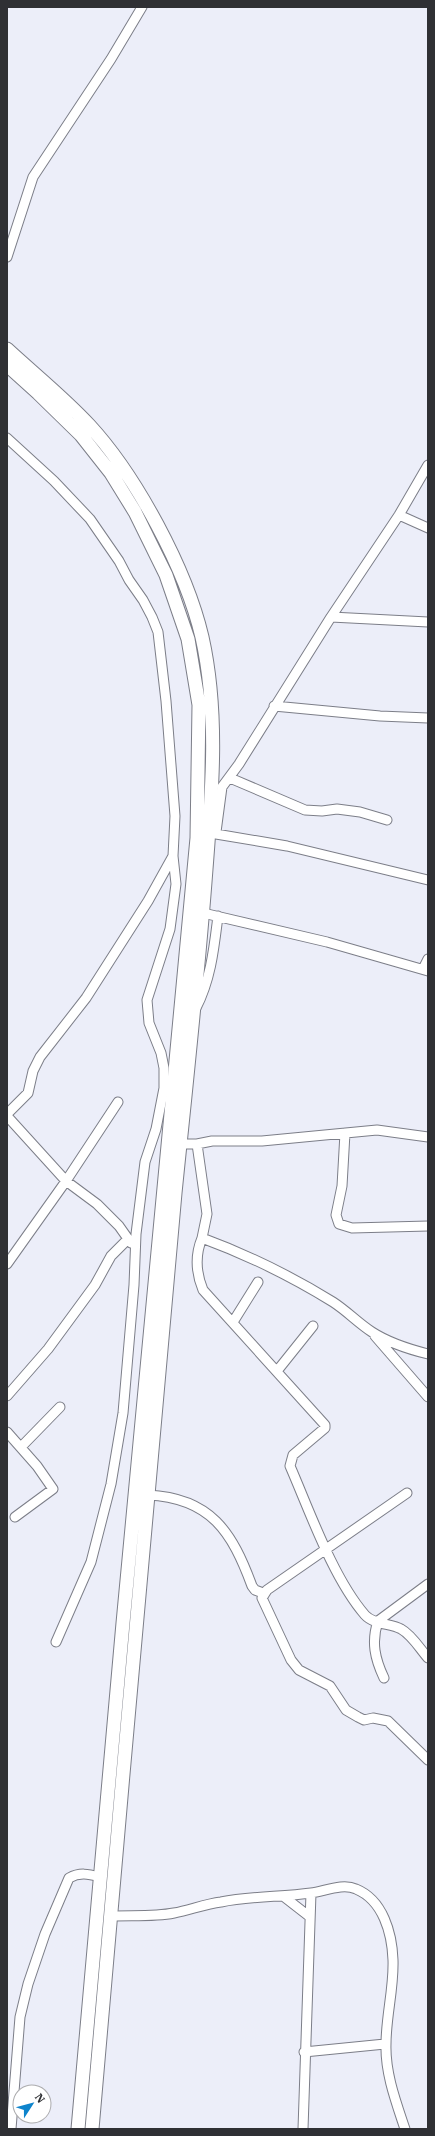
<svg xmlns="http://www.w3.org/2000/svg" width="435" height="2136" viewBox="0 0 435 2136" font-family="'IBM Plex Serif',serif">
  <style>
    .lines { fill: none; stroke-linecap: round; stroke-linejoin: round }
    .minor-casing { stroke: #7c7e88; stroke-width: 11 }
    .highway-casing { stroke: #7c7e88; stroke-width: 15 }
    .minor { stroke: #fff; stroke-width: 9 }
    .highway { stroke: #fff; stroke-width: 13 }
  </style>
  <rect width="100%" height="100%" fill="#eceef9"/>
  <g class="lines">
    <defs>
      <path id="minor" d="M7,257L33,177L111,59L142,7
        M7,438L54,481L90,519L119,561L129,580L143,600L152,617L158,632L166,701L175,816L173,856L176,884L170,929L147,1000L149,1023L161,1053L164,1068V1088L156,1129L145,1162L136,1234L134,1285L123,1413L111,1484L91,1562L56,1642
        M399,515L428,528
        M331,617L428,622
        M274,706L380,716L428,718
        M230,778L305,810L322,811L337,809L360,812L387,820
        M216,832L222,787L239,764L331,617L399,515L428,465
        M210,833L287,846L428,880
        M203,913L327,942L428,971
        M423,969L428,959
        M196,1008C211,979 214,948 218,916
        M7,1114L28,1093L33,1071L40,1057L86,998L148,901L173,856
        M7,1116L66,1181L97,1204L119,1226L131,1243
        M345,1133L342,1186L336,1215L339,1224L352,1228L428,1226
        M180,1144H197L212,1141H262L377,1130L428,1137
        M197,1144L207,1214L202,1238C248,1255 291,1276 333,1302C347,1311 358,1323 372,1332C389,1343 408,1349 428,1354
        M202,1238C195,1255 196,1273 203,1290L325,1425V1428L293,1455L290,1466C310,1512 333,1578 365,1615C374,1625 391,1623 401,1629C412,1635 420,1649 428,1658
        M7,1264L66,1181L118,1102
        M233,1322L258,1282
        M375,1336L428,1397
        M277,1371L313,1326
        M7,1396L48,1349L95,1285L111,1256L127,1240
        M7,1432L37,1466L53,1489L15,1517
        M21,1447L60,1407
        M407,1493L267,1590L262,1598L291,1660L299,1670L330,1686L346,1710L358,1717L364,1720L373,1718L388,1721L428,1760
        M148,1495C211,1498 232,1532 252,1586L255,1590L263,1593
        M384,1678C375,1659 371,1642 378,1621L428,1584
        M283,1896L310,1917
        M111,1916C131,1915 154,1917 174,1913C190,1910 205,1904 221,1902C251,1896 282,1897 311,1893C325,1891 343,1883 356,1889C383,1900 392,1933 393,1960C394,1988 386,2016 386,2044C385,2073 396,2102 405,2129
        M304,2052L385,2044
        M11,2129L20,2017L28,1984L45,1934L69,1878C80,1872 88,1874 100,1877
        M303,2129L311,1893"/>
      <path id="highway" d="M7,349C34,374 64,398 89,425C136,476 186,569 202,637C219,713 212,792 206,869C198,977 186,1085 175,1193C145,1505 120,1817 92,2129
        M7,365L38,393L81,435L111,473L135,512L166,575L188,639L199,705L197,838L123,1623L78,2129"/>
    </defs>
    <!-- minor casing -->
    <use href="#minor" class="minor-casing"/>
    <!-- highway casing -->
    <use href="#highway" class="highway-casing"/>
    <!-- minor -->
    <use href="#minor" class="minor"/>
    <!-- highway -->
    <use href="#highway" class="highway"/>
  </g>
  <!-- border -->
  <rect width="435" height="2136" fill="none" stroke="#2f3034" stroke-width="16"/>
  <!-- north arrow -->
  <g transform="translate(32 2104) rotate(54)"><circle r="19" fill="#ffffff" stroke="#acacae"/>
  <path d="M0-3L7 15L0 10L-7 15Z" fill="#0e84cc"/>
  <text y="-6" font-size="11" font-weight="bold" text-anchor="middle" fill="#2f3034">N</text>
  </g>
</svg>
